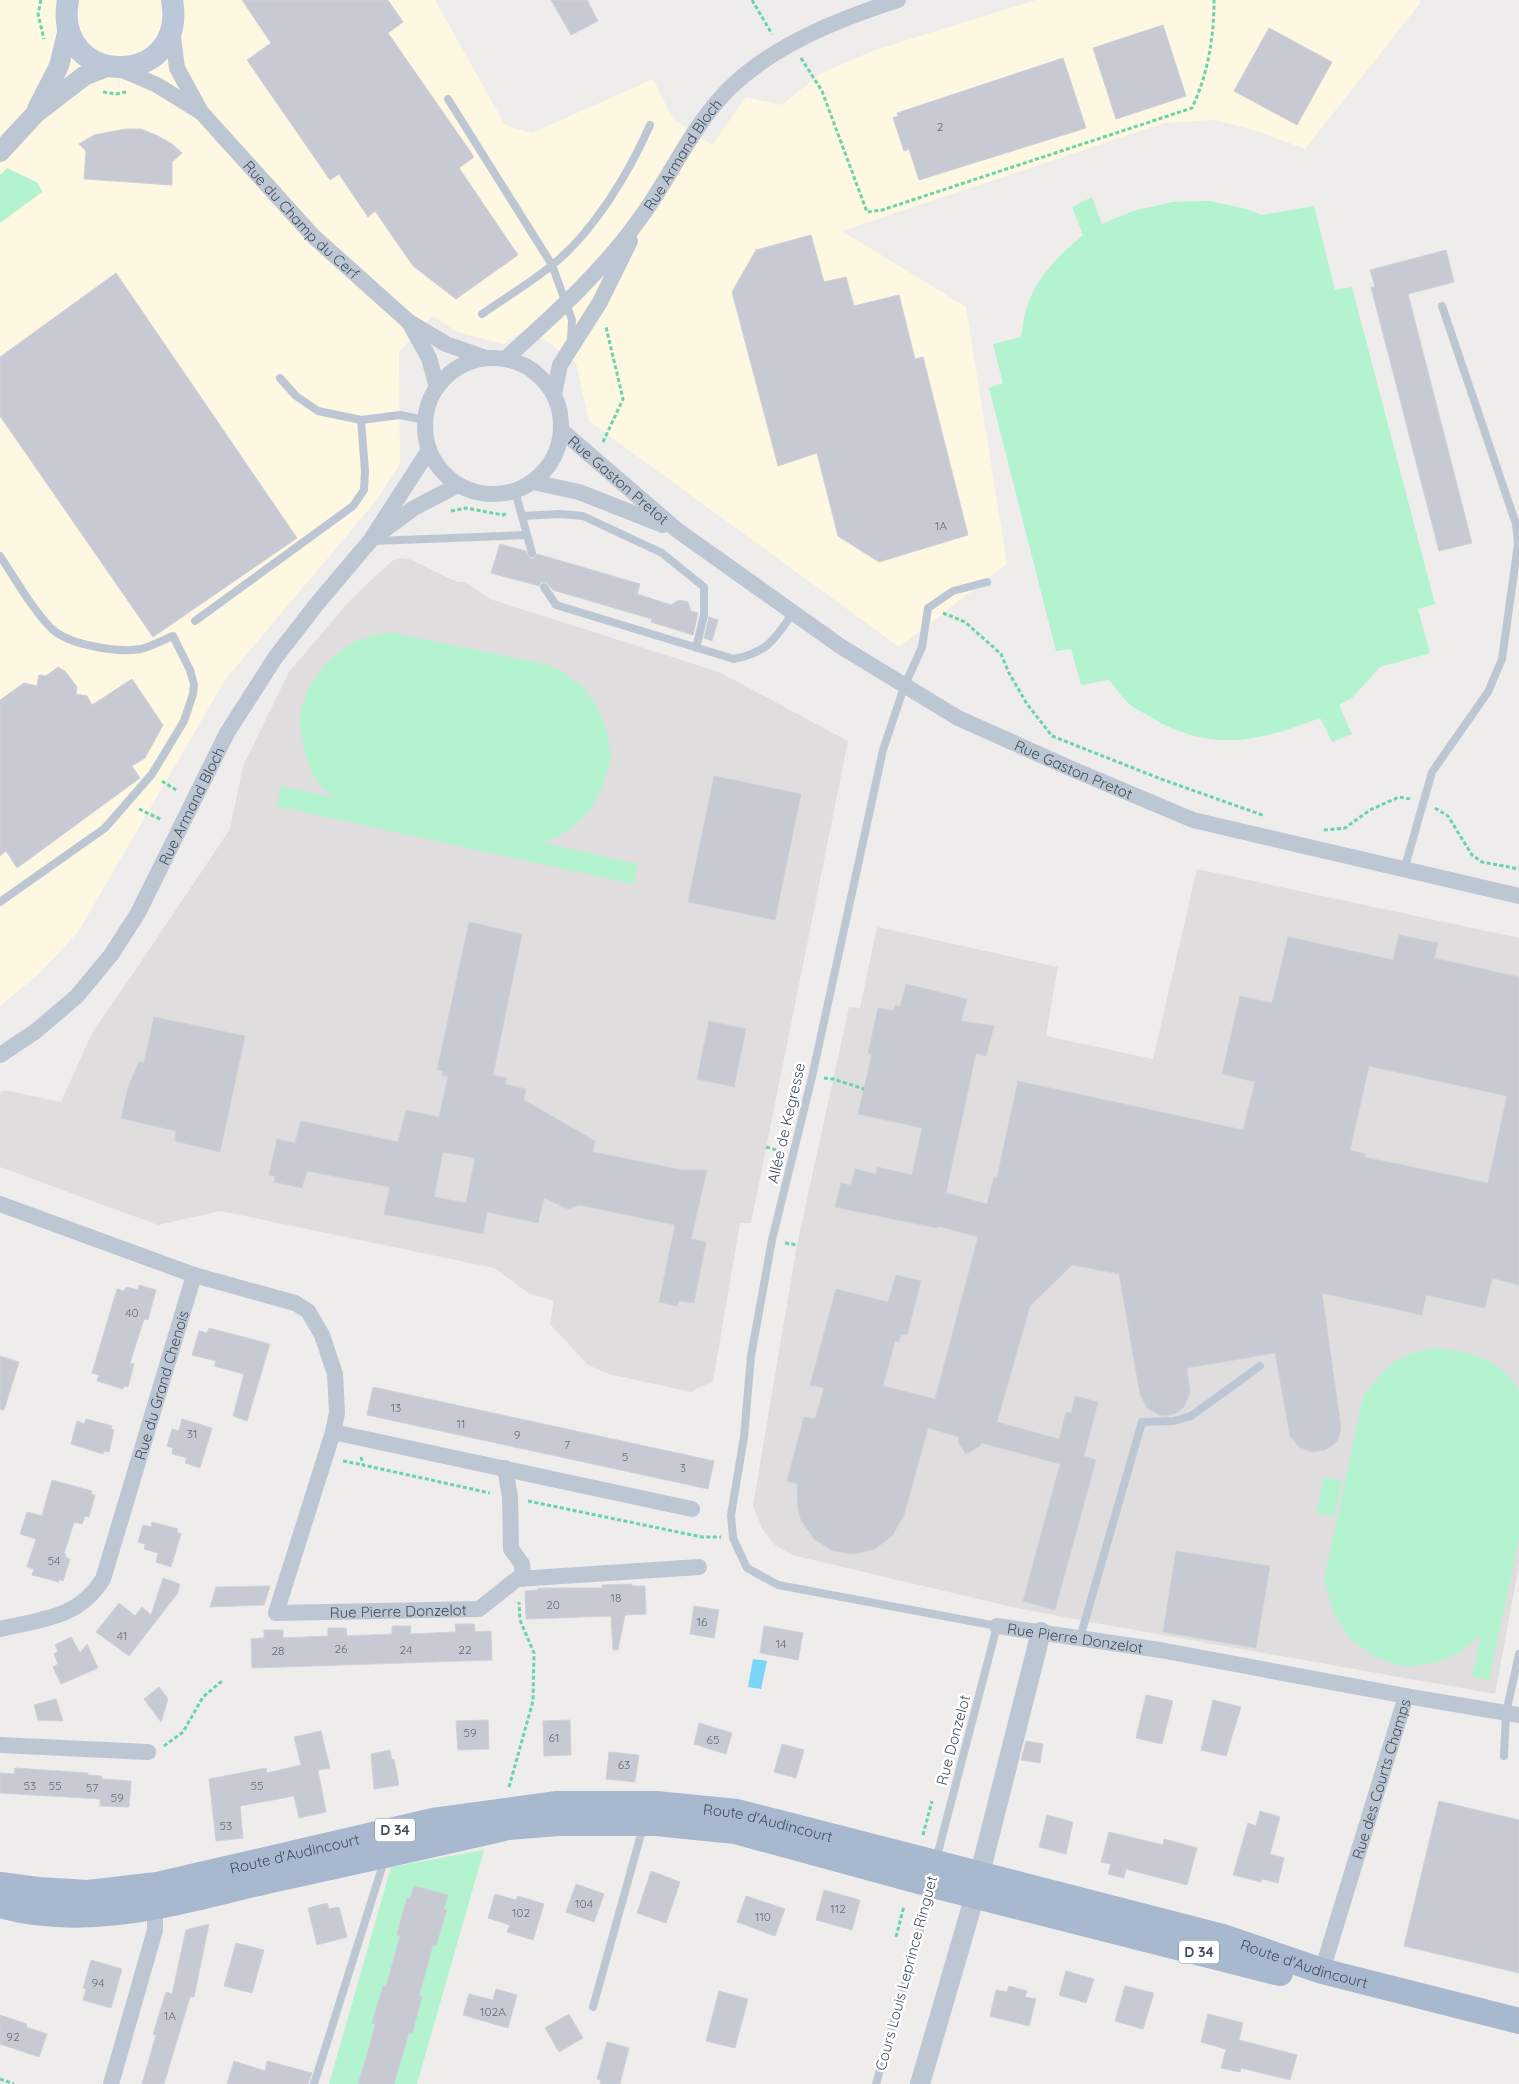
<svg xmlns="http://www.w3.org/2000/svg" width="1519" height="2084" viewBox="0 0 1519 2084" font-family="Quicksand,sans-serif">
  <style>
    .commercial { fill: #fef7e1 }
    .education { fill: #e0ddde }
    .green { fill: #b4f3d0 }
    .water { fill: #7cd4f6 }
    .building { fill: #c7cad3; stroke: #cfd1d9; fill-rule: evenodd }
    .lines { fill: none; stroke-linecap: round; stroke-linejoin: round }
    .path { stroke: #68d5a6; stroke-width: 3; stroke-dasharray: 4 2.5; stroke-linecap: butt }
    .service { stroke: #bdc7d4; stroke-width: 8 }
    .minor { stroke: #bdc7d4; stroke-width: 16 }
    .tertiary { stroke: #bdc7d4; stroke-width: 20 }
    .secondary { stroke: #bcc8d8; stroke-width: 22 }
    .primary { stroke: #a8b9cf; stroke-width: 26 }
    .labels { text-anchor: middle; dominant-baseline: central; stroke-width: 5; stroke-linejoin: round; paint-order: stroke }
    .number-label { font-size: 12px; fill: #636d7a }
    .shield { fill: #fff; stroke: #7b838d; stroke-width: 1 }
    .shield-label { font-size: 14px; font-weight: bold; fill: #424e5c }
    .street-label { font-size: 15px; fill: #424e5c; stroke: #fff }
  </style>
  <rect width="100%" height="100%" fill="#efecec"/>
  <!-- commercial -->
  <path class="commercial" d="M0,0H435L505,125L532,133L653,79L673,119L712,145L746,97L782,105L820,74L872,51L1036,0H1419L1421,2L1305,149L1257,131L1214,120L1164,123L842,231L966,307L1007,564L899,647L589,421L576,363L528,328L504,344L457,332L433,316L399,352L400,464L375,502L225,680L78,932L39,974L0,1006Z"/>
  <!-- education -->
  <path class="education" d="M399,558L409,559L457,582H464L493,600L719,672L848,741L751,1223H740L713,1381L691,1392L609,1374L588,1365L550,1324L554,1301L530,1294L494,1268L221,1211L158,1225L0,1167V1092L4,1090L61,1102L93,1031L139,965L230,829L243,766L289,672L353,597L392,561Z
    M1197,869L1519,938V1565L1495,1694L1095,1623L1012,1607L792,1555L775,1545L763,1530L753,1506L797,1245L849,1007L860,1008L877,927L1058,967L1046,1036L1153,1059Z"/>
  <!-- green -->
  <path class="green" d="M7,168L38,183L42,192L0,223V175Z
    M1092,197L1102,224L1133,211L1172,202L1209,201L1247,209L1261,215L1314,206L1335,290L1352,287L1435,604L1418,609L1430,653L1380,667L1353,697L1339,705L1352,734L1332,742L1320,718C1261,741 1210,753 1152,718C1145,713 1135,709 1129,704C1122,697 1116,688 1109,680L1081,685L1071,649L1056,651L989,388L1003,383L993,344L1021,337C1023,328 1023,318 1026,310C1035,278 1059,255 1083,235L1072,207Z
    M394,633L549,665L558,669L582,686L596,705L607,732L611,758L602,787L591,809L568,831L544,843L638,864L633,884L276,806L281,786L336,798C332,794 325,791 321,786C311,775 306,759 304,745C302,738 300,729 300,722C302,683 334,646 371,636C378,633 386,634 394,633Z
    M1434,1348C1471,1352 1499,1357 1519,1391V1539L1489,1680L1472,1677L1481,1635L1459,1653L1434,1663L1412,1666H1401L1374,1656L1349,1638L1333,1611L1324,1580L1363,1397C1385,1366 1397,1355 1434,1348Z
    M1324,1477L1342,1481L1334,1517L1316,1513Z
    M484,1850L417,2084H329L391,1867Z"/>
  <!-- water -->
  <path class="water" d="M753,1659L767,1661L761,1689L748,1687Z"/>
  <!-- building -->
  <path class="building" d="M242,0H388L403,22L388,33L474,157L459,168L518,255L456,299L413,266L375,211L368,217L339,174L330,180L247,60L271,43Z
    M551,0H587L598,21L571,35Z
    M1163,25L1186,96L1116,119L1093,48Z
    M1269,28L1332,62L1297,125L1234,91Z
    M1063,58L1086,128L919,180L909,149L904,151L893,118L898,116L897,113Z
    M125,129H141L158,136L172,144L182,153L172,162V185L84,179L86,151L79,144L94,135Z
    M811,235L824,282L846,277L854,306L899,295L915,359L923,357L968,535L879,562L838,536L817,453L778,466L732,292L756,250Z
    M1446,250L1454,282L1408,294L1472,543L1439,551L1371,287H1375L1370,270Z
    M116,273L297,538L153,637L0,416V357Z
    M500,544L526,551L530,558H534L537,554L640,584L637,594L671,605L679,600L688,602L691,611L698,613L693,635L651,622L652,619L553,590L546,582H541L539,586L491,573Z
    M709,617L718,620L712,641L704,638Z
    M58,667L65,671L77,687L76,694L87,696L92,705L132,679L163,725L145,758L132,766L140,778L17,868L6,851L0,856V700L24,683L37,686L39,675L46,676Z
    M714,776L801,794L775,920L688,902Z
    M469,922L522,934L493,1075L507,1078L505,1084L526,1089L524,1100L595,1141L593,1152L682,1170H707L691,1239L706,1242L694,1303L679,1301L677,1306L659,1302L675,1225L580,1205L568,1209L544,1198L538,1223L487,1212L483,1234L384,1214L390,1187L307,1171L302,1188L274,1182L275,1176L269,1175L277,1139L295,1143L301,1121L398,1142L406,1110L439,1117L448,1076H442L443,1071L437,1070ZM443,1152L475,1158L466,1203L434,1197Z
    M1399,935L1438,943L1434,958L1519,977V1285L1492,1278L1485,1308L1426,1295L1422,1315L1322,1293L1341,1428L1338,1440L1333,1445L1325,1450L1312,1452L1299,1447L1290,1436L1275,1353L1187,1368L1190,1393L1184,1407L1178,1412L1167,1416L1159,1415L1147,1408L1140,1394L1119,1274L1072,1265L1030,1306L997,1422L1059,1439L1066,1412L1071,1413L1075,1396L1098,1402L1084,1456L1096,1460L1055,1610L1023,1601L1060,1464L981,1443L980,1446L966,1454L958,1442L959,1437L928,1428L904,1515L893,1535L875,1549L854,1554L833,1551L814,1539L801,1520L798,1510L797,1484L787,1481L804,1417L815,1419L824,1388L810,1385L836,1289L888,1302L896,1275L921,1281L907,1335L901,1334L899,1342L895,1341L883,1386L935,1399L978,1237L938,1226L937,1228L835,1207L841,1183L851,1185L855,1169L876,1174L877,1167L912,1175L922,1128L858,1114L872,1054L868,1053L878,1008L894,1011L895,1005L900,1007L906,984L967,999L961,1021L994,1026L986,1056L976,1053L946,1193L987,1204L994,1177H997L1018,1081L1243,1130L1255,1082L1222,1074L1240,996L1272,1003L1288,937L1393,960ZM1369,1066L1507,1096L1488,1183L1364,1157L1365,1154L1350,1150Z
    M154,1017L245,1036L220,1152L175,1141L176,1131L121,1118L129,1084L139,1062L144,1063Z
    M709,1021L746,1029L734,1087L697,1079Z
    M139,1285L156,1290L148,1320L144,1319L130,1363L134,1364L128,1387L124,1386L123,1389L97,1381L99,1375L92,1373L117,1289L124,1291L126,1287L138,1290Z
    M209,1328L270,1344L247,1421L233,1416L244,1374L214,1366L216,1361L192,1355L199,1331L207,1333Z
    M0,1356L19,1362L4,1410L0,1409Z
    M373,1387L714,1461L708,1489L367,1415Z
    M86,1419L112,1426L111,1429L114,1430L109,1452L104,1451L103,1454L71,1444L77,1421L84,1424Z
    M182,1419L212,1428L200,1468L185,1463L187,1458L172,1454L173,1448L167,1446L172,1429L179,1431Z
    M52,1480L92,1491L91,1494L95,1495L89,1517L85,1516L82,1524L74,1522L64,1554H66L65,1557L70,1559L63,1581L59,1579V1582L32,1575L34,1569L27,1567L36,1539L20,1534L27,1512L42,1516Z
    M152,1522L178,1529L177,1532L181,1534L171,1567L156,1562L158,1553L144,1549L145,1544L138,1542L143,1525L151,1527Z
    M1176,1551L1270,1566L1256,1648L1163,1632Z
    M163,1578L180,1584L177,1594L129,1656L96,1632L119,1603L135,1616L142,1607L151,1615Z
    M632,1584V1586H645L646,1614L625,1615L618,1650H613L611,1616L526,1619L525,1591L538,1590V1588H602V1585Z
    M270,1586L264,1605L210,1607L216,1587Z
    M694,1606L719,1610L714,1638L690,1634Z
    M455,1624H474L475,1632L491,1631L492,1660L252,1668L251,1639L264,1638V1630H283V1638L328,1636V1628H346L347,1636L392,1634V1626H411L410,1634L456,1632Z
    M764,1626L803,1633L798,1660L760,1653Z
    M71,1637L80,1653L87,1644L98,1668L61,1684L53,1667L58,1664L54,1654L58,1651L55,1645Z
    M159,1687L168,1699L161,1722L144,1699Z
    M1146,1695L1173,1701L1162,1744L1136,1738Z
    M56,1699L63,1721L38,1720L34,1705Z
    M1213,1700L1241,1707L1226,1756L1201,1750Z
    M488,1720L489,1749L458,1750L456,1721Z
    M570,1720L571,1755L544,1756L543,1721Z
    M699,1723L732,1733L726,1754L694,1744Z
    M321,1731L330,1768L318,1770L326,1812L299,1818L294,1796L240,1806L243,1838L216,1841L209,1779L266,1768L267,1773L301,1765L294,1737Z
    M1026,1741L1043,1744L1040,1763L1021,1760Z
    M782,1744L804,1750L796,1778L774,1772Z
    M390,1750L392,1760L394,1759L399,1785L374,1789L371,1754Z
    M609,1752L639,1755L635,1782L606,1779Z
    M15,1768L88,1773V1775L102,1776V1779L131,1781L129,1807L100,1806V1799L0,1793V1773L14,1774Z
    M1439,1801L1519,1820V1973L1404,1946Z
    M1260,1811L1280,1817L1270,1854L1284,1858L1278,1883L1262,1879L1261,1882L1233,1875L1248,1823L1256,1826Z
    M1047,1815L1073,1822L1066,1854L1039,1847Z
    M1109,1832L1163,1845L1164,1839L1197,1848L1187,1885L1126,1869L1124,1878L1108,1874L1111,1864L1101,1862Z
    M651,1871L680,1882L666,1923L637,1913Z
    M576,1884L604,1894L594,1922L566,1912Z
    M414,1886L448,1895L444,1909H447L436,1946L433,1945L419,1996L422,1997L412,2034L409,2033L394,2084H358L372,2037L375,2024L372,2023L383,1986L386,1987L400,1936L397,1935L399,1926L407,1898L410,1899Z
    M824,1890L860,1900L852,1930L816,1920Z
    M495,1894L516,1900L518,1896L544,1904L533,1940L507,1932L510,1925L488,1918Z
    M746,1896L785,1909L775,1936L737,1922Z
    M327,1903L329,1909L339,1907L347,1937L317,1945L308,1908Z
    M209,1924L194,1997H190L164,2084H142L156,2035L153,2034L166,1992L172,1994L186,1930Z
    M236,1943L264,1950L252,1993L224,1986Z
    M91,1960L122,1969L111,2008L83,2000L86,1989L83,1988Z
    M1066,1971L1094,1979L1086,2003L1059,1995Z
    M1009,1986L1027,1991L1025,1997L1036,1999L1029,2026L990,2016L996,1990L1007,1992Z
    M1125,1986L1154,1993L1143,2029L1115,2021Z
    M496,1989L517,1995L508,2028L463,2015L469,1994L493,2000Z
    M719,1991L748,1999L735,2048L706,2041Z
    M569,2014L583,2038L559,2052L545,2028Z
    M1208,2014L1243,2023L1239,2040L1297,2055L1290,2080L1241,2068L1240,2072L1221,2068L1226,2049L1201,2042Z
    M0,2015L27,2024L26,2027L47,2034L39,2057L0,2044Z
    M607,2042L629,2048L620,2084H600L601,2080L597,2079Z
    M234,2061L265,2071L267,2061L312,2073L308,2084H227Z"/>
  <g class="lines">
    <!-- path -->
    <path class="path" d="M41,0L38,14L44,39
      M752,0L772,34
      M801,58L822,91L867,212L882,210L1192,108C1208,74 1214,37 1214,0
      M103,92L116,94L126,92
      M603,442L623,399L606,327
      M451,511L466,508L503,515L508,513
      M943,613L965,622L1001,654L1009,673L1027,704L1052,736L1161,779L1265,816
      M162,781L176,790
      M1435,808L1448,816L1472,855L1482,862L1519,869
      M139,809L162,820
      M1324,830L1345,828L1370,810L1399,797L1411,799
      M824,1078L833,1079L864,1089
      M766,1147L780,1151
      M785,1243L797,1245
      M361,1457L363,1465L490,1493
      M343,1461L363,1465
      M528,1501L702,1537H721
      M164,1746L183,1732L203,1697L222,1681
      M509,1787L533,1701L534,1653L520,1620L519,1602
      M923,1835L932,1801
      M896,1937L904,1906
      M0,2079L14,2084"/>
    <!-- service -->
    <path class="service" d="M448,99L552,265L572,320L571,341
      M482,314C505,298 530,283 551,266C593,233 629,173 650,125
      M361,420L400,415L425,420
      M515,491L532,553
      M522,516L560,514L583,516L662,553L704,587V615L696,648
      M374,541L527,535
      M0,556C16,580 32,609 52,629C69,645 118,653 141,649C152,646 163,640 173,636L190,670L194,685L193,694L184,721L152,774L105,828L0,902
      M544,587L556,605L734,659C768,652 774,640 793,613
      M195,621L353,506L364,490L365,471L361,420L318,411L296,396L280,378
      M1404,870L1432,772L1488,692L1502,659L1518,544L1516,524L1442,306
      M1080,1638L1142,1422L1174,1421L1191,1416L1260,1366
      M1504,1756L1506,1713L1519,1654
      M936,1860L997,1626L778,1585L747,1568L733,1538L731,1515L744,1437L751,1356L772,1240L812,1077L883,750L904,687L922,647L928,608L953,591L987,582
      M593,2007L643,1827
      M314,2084L384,1861
      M876,2084L932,1889"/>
    <!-- minor -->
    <g class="minor">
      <path id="s1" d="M172,30L177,68L201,112L314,237L409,322L446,344L486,358"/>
      <path d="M120,69L157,85L199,111"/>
      <path d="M409,322L429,358L437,387"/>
      <circle cx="493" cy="426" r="68"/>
      <path id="s2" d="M505,359C554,315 603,271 641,217C673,173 694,121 734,84C780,42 840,19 898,0"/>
      <path d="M554,394L560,365L600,302L630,241"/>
      <path id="s3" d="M561,430L677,530L840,646L958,718L1072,769L1193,820L1519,896"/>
      <path d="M533,482L579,492L663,525"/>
      <path d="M380,533L414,508L458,485"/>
      <path id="s4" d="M0,1055L36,1031L77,996L111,955L138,913L227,733L275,658L316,605L370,541L429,450"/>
      <path id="s5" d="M0,1204L194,1275L295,1303L308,1311L322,1335L335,1374L337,1413L333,1432L276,1613L479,1609L517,1579L699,1567"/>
      <path d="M333,1432L692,1509"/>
      <path d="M505,1468L510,1497L511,1549L522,1564L523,1579"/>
      <path id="s6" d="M997,1626L1160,1650L1406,1696L1519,1715"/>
      <path id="s7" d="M0,1629C41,1619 78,1619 103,1579L194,1275"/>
      <path d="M0,1745L148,1752"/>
      <path id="s8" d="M1322,1971L1406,1696"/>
      <path d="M111,2084L155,1930V1906"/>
    </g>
    <!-- tertiary -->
    <path class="tertiary" d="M37,109L59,66L68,29
      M0,152L36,113L84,76L107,67
      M980,1873L1041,1632
      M920,2084L975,1895"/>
    <!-- secondary -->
    <path class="secondary" d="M68,0C52,89 188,90 172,0"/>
    <!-- primary -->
    <g class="primary">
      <path id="s9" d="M0,1885L38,1890L88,1893L157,1885L433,1821L557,1804H656L737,1812L1223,1937L1322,1971L1519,2021"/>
      <path d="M0,1905C91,1931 187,1899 275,1879C353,1862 431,1845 508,1827L558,1823H656L735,1831L933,1885L1280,1973"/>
    </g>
  </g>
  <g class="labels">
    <!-- number labels -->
    <g class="number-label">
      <text x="940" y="126">2</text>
      <text x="941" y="525">1A</text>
      <text x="132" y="1312">40</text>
      <text x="396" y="1407">13</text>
      <text x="461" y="1423">11</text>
      <text x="192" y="1433">31</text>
      <text x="517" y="1434">9</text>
      <text x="567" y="1444">7</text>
      <text x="625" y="1456">5</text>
      <text x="683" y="1467">3</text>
      <text x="54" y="1560">54</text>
      <text x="616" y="1597">18</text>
      <text x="553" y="1604">20</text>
      <text x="702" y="1621">16</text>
      <text x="122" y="1635">41</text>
      <text x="781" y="1643">14</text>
      <text x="341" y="1648">26</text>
      <text x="406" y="1649">24</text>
      <text x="465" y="1649">22</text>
      <text x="278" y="1650">28</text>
      <text x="470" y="1732">59</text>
      <text x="554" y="1737">61</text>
      <text x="713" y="1739">65</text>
      <text x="624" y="1764">63</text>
      <text x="30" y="1785">53</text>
      <text x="55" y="1785">55</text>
      <text x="257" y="1785">55</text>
      <text x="92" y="1787">57</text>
      <text x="117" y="1797">59</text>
      <text x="226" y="1825">53</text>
      <text x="584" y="1903">104</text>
      <text x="838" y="1908">112</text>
      <text x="521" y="1912">102</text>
      <text x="763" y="1916">110</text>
      <text x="98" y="1982">94</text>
      <text x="493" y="2011">102A</text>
      <text x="170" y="2015">1A</text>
      <text x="13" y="2036">92</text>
    </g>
    <!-- shield labels -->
    <g class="shield">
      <rect x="375" y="1818.5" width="40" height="23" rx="4"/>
      <rect x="1179" y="1940.5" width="40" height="23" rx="4"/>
    </g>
    <g class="shield-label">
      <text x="395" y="1830">D 34</text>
      <text x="1199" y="1952">D 34</text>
    </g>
    <!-- street labels -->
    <g class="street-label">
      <text stroke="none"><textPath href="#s2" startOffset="272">Rue Armand Bloch</textPath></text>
      <text stroke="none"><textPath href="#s1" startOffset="236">Rue du Champ du Cerf</textPath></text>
      <text stroke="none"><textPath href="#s3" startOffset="76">Rue Gaston Pretot</textPath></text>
      <text stroke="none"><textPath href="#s3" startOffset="618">Rue Gaston Pretot</textPath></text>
      <text stroke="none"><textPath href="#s4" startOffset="320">Rue Armand Bloch</textPath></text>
      <text transform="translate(786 1123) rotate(-77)">Allée de Kegresse</text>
      <text stroke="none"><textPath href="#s7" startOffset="321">Rue du Grand Chenois</textPath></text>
      <text stroke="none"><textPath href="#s5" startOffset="766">Rue Pierre Donzelot</textPath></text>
      <text stroke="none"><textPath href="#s6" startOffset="79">Rue Pierre Donzelot</textPath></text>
      <text transform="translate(953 1740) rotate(-75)">Rue Donzelot</text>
      <text stroke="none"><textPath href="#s8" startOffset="201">Rue des Courts Champs</textPath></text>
      <text stroke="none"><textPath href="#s9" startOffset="779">Route d'Audincourt</textPath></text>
      <text stroke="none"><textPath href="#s9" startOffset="299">Route d'Audincourt</textPath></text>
      <text stroke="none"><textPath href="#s9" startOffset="1334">Route d'Audincourt</textPath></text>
      <text transform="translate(906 1973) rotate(-75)">Cours Louis Leprince Ringuet</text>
    </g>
  </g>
</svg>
